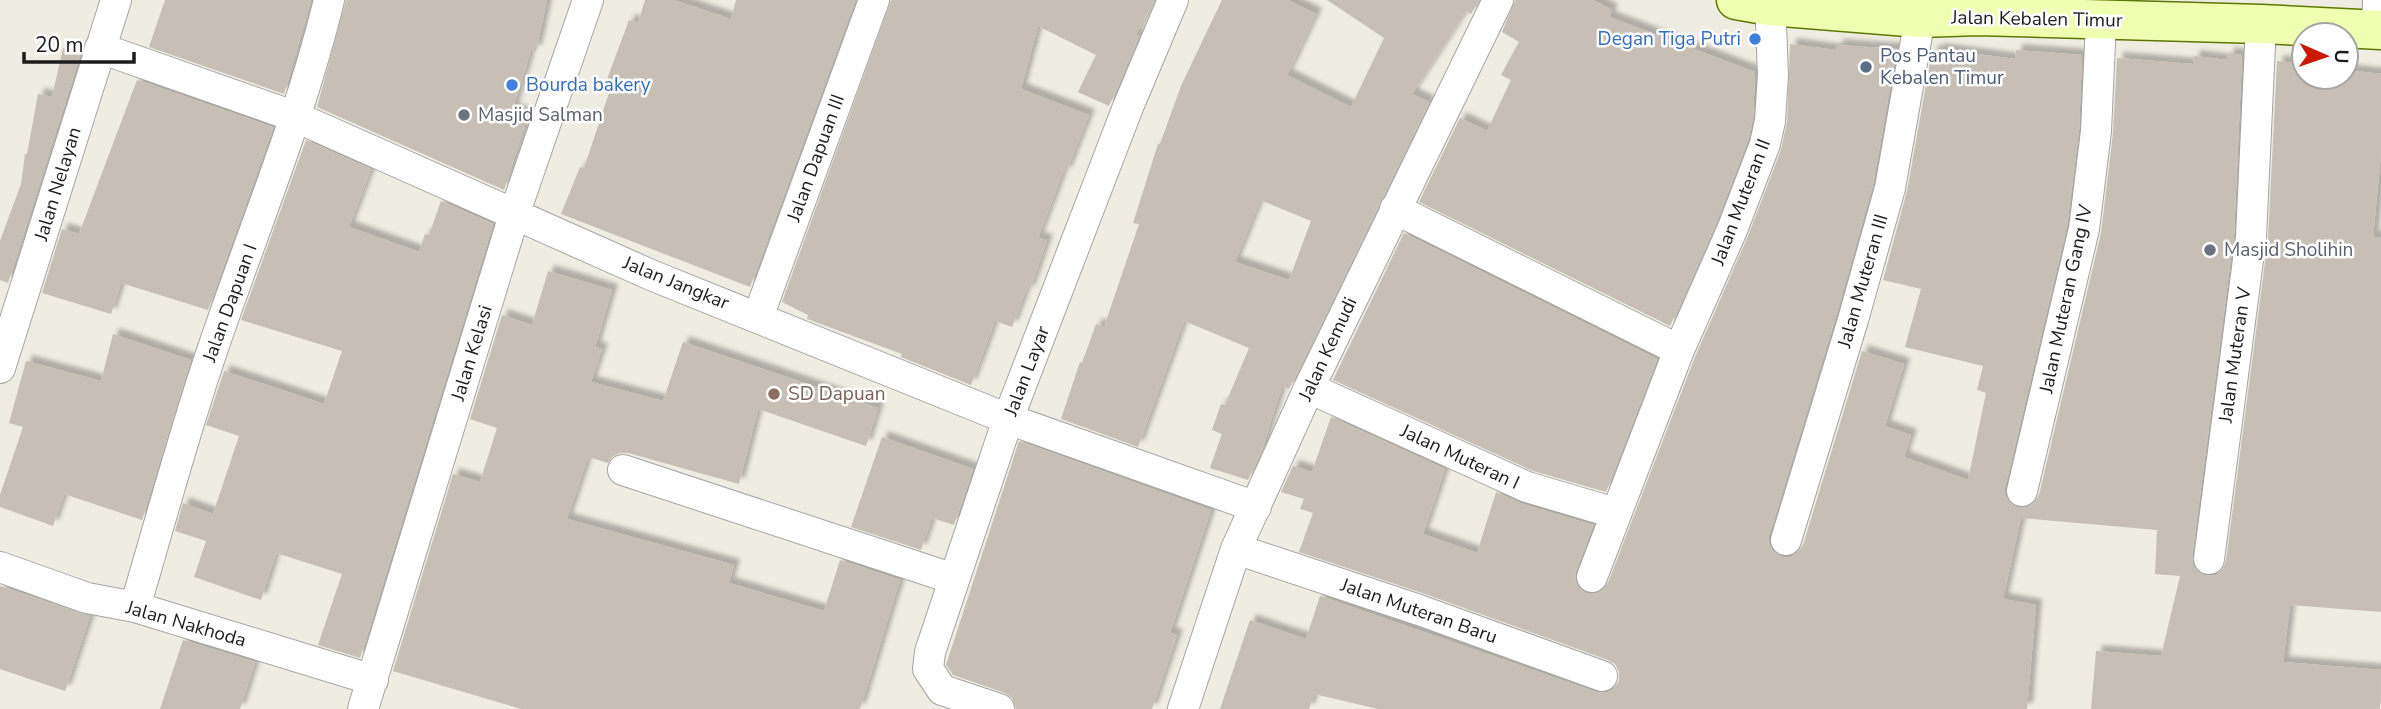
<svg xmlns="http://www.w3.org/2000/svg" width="2381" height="709" viewBox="0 0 2381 709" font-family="'Nunito Sans',sans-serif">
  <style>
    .building { fill: #c7bfb5; fill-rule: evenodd; filter: url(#shadow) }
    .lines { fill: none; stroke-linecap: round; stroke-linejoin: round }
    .street-casing { stroke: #a4a4a4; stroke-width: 32 }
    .secondary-casing { stroke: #5c7800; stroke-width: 41 }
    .street { stroke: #fff; stroke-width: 30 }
    .secondary { stroke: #f0feb1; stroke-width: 38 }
    .shop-dot { fill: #3f7fe0; stroke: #fff; stroke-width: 2.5 }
    .service-dot { fill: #5c6f8a; stroke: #fff; stroke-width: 2.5 }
    .worship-dot { fill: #6b7280; stroke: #fff; stroke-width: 2.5 }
    .education-dot { fill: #8d6e63; stroke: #fff; stroke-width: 2.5 }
    .labels { text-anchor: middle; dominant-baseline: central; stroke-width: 5; stroke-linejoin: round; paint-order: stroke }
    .street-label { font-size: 19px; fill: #1d1d1d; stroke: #fff }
    .shop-label { font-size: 19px; fill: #366cbe; stroke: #fff; text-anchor: end }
    .service-label { font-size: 19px; fill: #4e5e75; stroke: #fff; text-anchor: start }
    .worship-label { font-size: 19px; fill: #5b616d; stroke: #fff; text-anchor: start }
    .education-label { font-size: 19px; fill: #785e54; stroke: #fff; text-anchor: start }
  </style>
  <defs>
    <filter id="shadow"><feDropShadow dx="6" dy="-6" stdDeviation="2" flood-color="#0004"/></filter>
  </defs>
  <rect width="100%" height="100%" fill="#efece2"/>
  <!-- building -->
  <path class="building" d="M165,0H311L284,94L149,47Z
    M346,0H547L536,51L531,50L513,109L528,115L504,190L317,107Z
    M645,0H674L731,19L736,0H855L750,287L561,214L580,167L584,168L612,84L606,82L629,20L638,23Z
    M891,0H1154L1136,35L1139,36L1109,106L1078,92L1096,55L1038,26L1021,89L1089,115L1066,173L1063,172L1038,238L1047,240L1029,292L1026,290L1012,327L995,321L971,385L901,357L902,354L807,319L808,315L782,302Z
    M1222,0H1288L1316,14L1287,75L1351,107L1384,38L1327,0H1479L1471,14L1466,11L1412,94L1429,102L1289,389L1282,386L1262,450L1248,480L1210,468L1222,434L1212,430L1221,404L1225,405L1249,348L1184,321L1138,447L1061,419L1080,362L1082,363L1096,324L1104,327L1139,224L1133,223L1158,144H1160L1181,86ZM1260,200L1311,221L1289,280L1235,262Z
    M1515,0H1593L1612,10L1609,17L1755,72L1753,119L1748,139L1716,223L1670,326L1419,202L1460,118L1487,131L1511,80L1501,75L1519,42L1502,32Z
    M1790,44L1836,50L1837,45L1897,49L1873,184L1836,315L1769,535V543L1773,551L1782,557H1791L1797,553L1803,545L1862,351L1904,364L1885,426L1911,435L1904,457L1968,480L1986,393L1977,390L1983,366L1905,347L1921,289L1883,280L1907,191L1932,51L1937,52L1938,49L2015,59L2016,50L2082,55L2079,130L2067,226L2005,487V495L2010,503L2019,508L2028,507L2034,503L2039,495L2101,233L2113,133L2117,58L2193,64L2194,56L2227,60L2228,53L2242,55L2234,235L2192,557L2193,565L2198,572L2207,576L2216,575L2222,570L2226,561L2268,239L2277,61L2304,64V77H2346V70L2381,74V153L2373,237H2381V612L2290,605L2283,662L2381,670L2380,709H2091L2096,651L2161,656L2180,576L2155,574L2157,530L2021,518L2003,599L2036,605L2027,709H1378L1314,694L1309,709H1220L1250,620L1306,639L1320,596L1596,692L1606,693L1614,689L1619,681V672L1615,664L1608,660L1425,594L1299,552L1313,513L1300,509L1304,499L1281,492L1293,466L1312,472L1331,417L1445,469L1423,534L1477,553L1496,492L1522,504L1593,525L1576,571L1575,580L1579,588L1586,593L1595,594L1603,590L1608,583L1695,357L1748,236L1781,150L1787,122Z
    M63,48L81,52L8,283L0,280V241L21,184L25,154H27L38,94L52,97Z
    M137,80L273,127L208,310L121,283L111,314L42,293L62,229L79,234Z
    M306,140L371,169L349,227L419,252L425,234L429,235L441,201L493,224L360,658L318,645L342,574L276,553L261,600L194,577L206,541L175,531L183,503L213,514L239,436L206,425L224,371L324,404L342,351L241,320Z
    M1404,233L1657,359L1606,492L1533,471L1333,380Z
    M548,271L612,290L595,347L602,349L591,382L663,401L683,342L878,408L866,446L758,409L739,484L628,453H619L612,457L608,463L588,457L567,519L734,565L729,583L824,611L840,560L900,580L860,709H521L393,671L453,474L480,482L497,428L470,419L502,315L532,325Z
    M113,334L191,360L142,520L64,494L53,526L0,507V495L23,427L9,423L26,361L101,381Z
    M882,437L973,469L954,525L932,518L921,550L851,527Z
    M1019,441L1211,510L1170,633L1177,635L1152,709H1016L1012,698L1005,693L953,675L946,665Z
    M0,586L90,616L65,691L0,669Z
    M183,640L255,662L240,709H160Z"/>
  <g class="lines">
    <defs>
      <path id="street" d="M2377,30L2378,0
        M100,48L296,117L651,275L1008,419L1256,507
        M1395,209L1679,350
        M758,317L874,0
        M0,368L116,0
        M1309,388L1527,487L1615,513
        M623,470L954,579
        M2022,491L2084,229L2096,131L2101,21
        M1786,540L1853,320L1890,188L1920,18
        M1236,549L1419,610L1602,676
        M2209,559L2251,237L2261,24
        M0,567L87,598L135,607L373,680
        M1592,577L1679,350L1732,230L1765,144L1770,121L1773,75L1770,0
        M135,607C159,526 181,444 208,363C248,242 299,124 329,0
        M363,709L515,212L588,0
        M999,709L942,690L928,669L930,652L1008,419L1128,107L1173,0
        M1183,709L1236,549L1309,388L1498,0"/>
      <path id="secondary" d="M1736,0L1770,6L1920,18L1978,16L2261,24L2381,30"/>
    </defs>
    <!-- street casing -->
    <use href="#street" class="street-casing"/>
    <!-- secondary casing -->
    <use href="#secondary" class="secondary-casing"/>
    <!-- street -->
    <use href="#street" class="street"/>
    <!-- secondary -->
    <use href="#secondary" class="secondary"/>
  </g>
  <!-- markers -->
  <g class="shop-dot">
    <circle cx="1755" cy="39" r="7"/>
    <circle cx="512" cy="85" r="7"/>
  </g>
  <circle class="service-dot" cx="1866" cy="67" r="7"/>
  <g class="worship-dot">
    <circle cx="464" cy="115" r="7"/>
    <circle cx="2210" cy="250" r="7"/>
  </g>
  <circle class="education-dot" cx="774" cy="394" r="7"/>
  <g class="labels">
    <!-- street labels -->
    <g class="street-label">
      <text transform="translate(2037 19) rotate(1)">Jalan Kebalen Timur</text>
      <text transform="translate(816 158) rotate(-70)">Jalan Dapuan III</text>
      <text transform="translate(58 184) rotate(-73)">Jalan Nelayan</text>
      <text transform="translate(1741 202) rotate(-69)">Jalan Muteran II</text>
      <text transform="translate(1863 281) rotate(-74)">Jalan Muteran III</text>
      <text transform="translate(676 283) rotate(22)">Jalan Jangkar</text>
      <text transform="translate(2066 299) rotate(-78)">Jalan Muteran Gang IV</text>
      <text transform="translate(230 303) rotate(-70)">Jalan Dapuan I</text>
      <text transform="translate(1328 349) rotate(-65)">Jalan Kemudi</text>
      <text transform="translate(472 353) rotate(-73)">Jalan Kelasi</text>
      <text transform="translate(2235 355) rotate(-82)">Jalan Muteran V</text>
      <text transform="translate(1027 371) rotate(-69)">Jalan Layar</text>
      <text transform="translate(1460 457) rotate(25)">Jalan Muteran I</text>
      <text transform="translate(1419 611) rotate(19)">Jalan Muteran Baru</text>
      <text transform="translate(186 624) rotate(16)">Jalan Nakhoda</text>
    </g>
    <!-- shop labels -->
    <g class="shop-label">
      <text x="1741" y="39">Degan Tiga Putri</text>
      <text x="526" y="85" text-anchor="start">Bourda bakery</text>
    </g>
    <!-- service labels -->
    <g class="service-label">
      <text x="1880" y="56">Pos Pantau<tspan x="1880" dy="22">Kebalen Timur</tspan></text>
    </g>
    <!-- worship labels -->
    <g class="worship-label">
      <text x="478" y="115">Masjid Salman</text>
      <text x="2224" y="250">Masjid Sholihin</text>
    </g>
    <!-- education labels -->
    <g class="education-label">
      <text x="788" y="394">SD Dapuan</text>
    </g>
  </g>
  <!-- north arrow -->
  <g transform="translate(2325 56) rotate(92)"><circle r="33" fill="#ffffff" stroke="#a5a5a5" stroke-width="2"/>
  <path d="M0-5L12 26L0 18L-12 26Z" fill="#ca1900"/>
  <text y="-10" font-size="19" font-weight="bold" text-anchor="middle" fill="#1d1d1d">U</text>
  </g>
  <!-- scale -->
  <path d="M24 52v10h110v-10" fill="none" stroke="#1d1d1d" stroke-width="3.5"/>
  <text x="35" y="52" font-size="21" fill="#1d1d1d" stroke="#ffffff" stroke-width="5" paint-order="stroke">20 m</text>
</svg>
